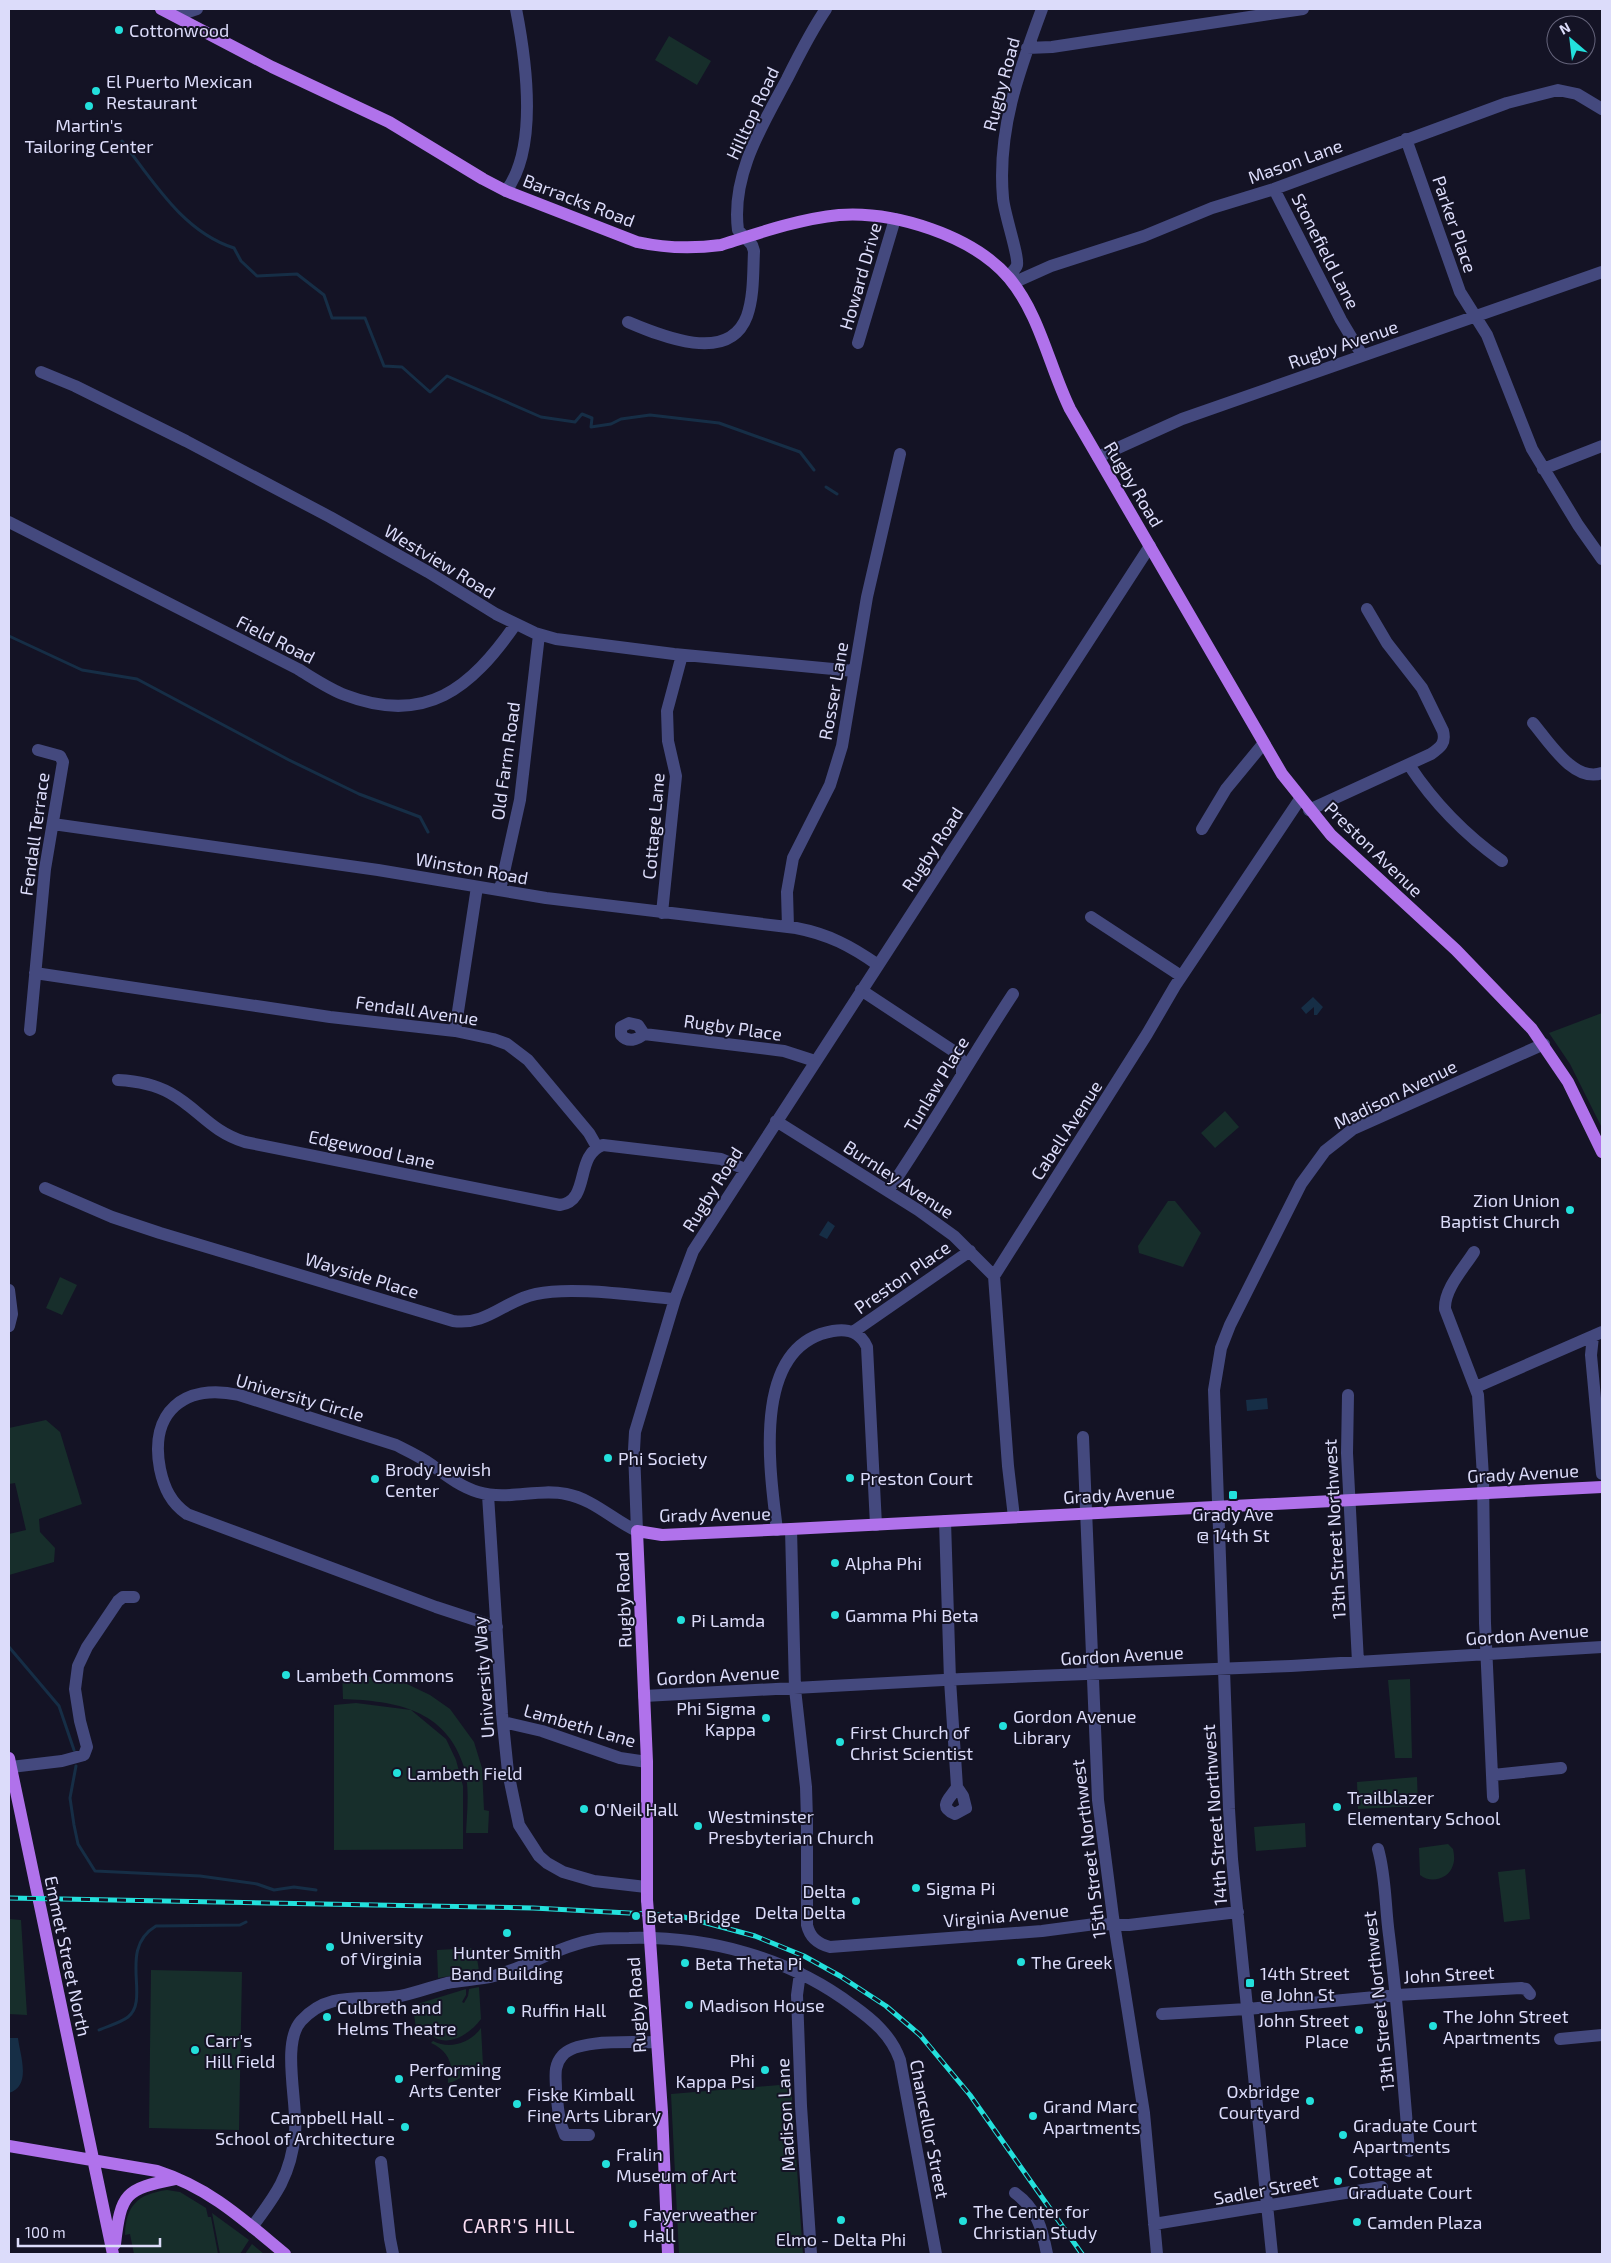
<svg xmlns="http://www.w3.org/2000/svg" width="1611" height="2263" viewBox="0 0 1611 2263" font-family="'Exo 2',sans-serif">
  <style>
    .green { fill: #172e2b }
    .water { fill: #162e46 }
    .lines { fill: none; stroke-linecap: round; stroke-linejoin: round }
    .stream { stroke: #162e46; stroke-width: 3 }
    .minor { stroke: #44497e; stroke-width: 12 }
    .major { stroke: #b072eb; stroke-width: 12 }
    .rail-casing { stroke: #23e0dc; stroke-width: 5 }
    .rail { stroke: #141325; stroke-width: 3; stroke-dasharray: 9; stroke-linecap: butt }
    .major-bridge { stroke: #b072eb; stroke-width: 12 }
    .poi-dot { fill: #23e0dc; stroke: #141325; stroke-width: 2 }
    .labels { text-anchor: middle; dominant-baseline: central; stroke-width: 4; stroke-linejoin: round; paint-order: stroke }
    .poi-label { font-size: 18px; fill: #dcdcfa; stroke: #141325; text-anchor: start }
    .street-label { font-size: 18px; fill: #dcdcfa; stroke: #141325 }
    .neighbourhood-label { font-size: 19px; letter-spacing: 1px; fill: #fadef3; stroke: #141325 }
  </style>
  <rect width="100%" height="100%" fill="#141325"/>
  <!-- green -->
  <path class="green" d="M669,36L711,61L697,85L655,60Z
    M1602,1013V1128L1570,1064L1549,1033Z
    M1225,1111L1239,1127L1215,1148L1201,1133Z
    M1168,1201H1175L1201,1233L1183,1267L1139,1253L1138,1246Z
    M60,1277L77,1285L62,1315L46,1308Z
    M46,1420L60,1432L82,1504L39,1519L40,1532L55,1548L54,1562L9,1575V1534L26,1530L15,1483L9,1484V1428Z
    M342,1672L407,1684L430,1695L450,1709L474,1742L482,1768L484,1810L489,1811L488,1833H466C467,1812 470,1788 464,1767C446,1709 395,1701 343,1699Z
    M1410,1679L1412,1758H1395L1388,1680Z
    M356,1703L411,1710L446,1739L456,1760L463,1786V1849L334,1850V1705Z
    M1417,1777L1418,1806L1358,1809L1357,1782Z
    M1305,1823L1306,1847L1256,1851L1254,1827Z
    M1448,1844L1453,1849C1454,1854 1455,1860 1453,1865C1449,1879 1431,1884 1420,1875L1419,1848Z
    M1525,1869L1530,1919L1504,1922L1498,1872Z
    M9,1919L21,1920L27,2015L9,2014Z
    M473,1948V1958H477L479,1971L438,1978L437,1950Z
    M151,1970L242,1972L239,2130L149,2128Z
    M479,1987L481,2019C467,2038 438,2053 424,2025L416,2028L413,2008L414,2005L466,1989V1995L462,2002L464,2003L468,1996L469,1989Z
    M481,2028L483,2065C470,2068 461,2081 448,2083V2072L452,2071C450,2057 444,2049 431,2043L433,2041C450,2050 470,2043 481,2028Z
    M791,2084L803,2254H679L671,2094Z
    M167,2190L180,2192L206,2208L208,2217H211L218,2254H134L130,2234L125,2235C126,2206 137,2194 167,2190Z
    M212,2213L249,2240L240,2254H220Z
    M252,2244L264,2254H245Z"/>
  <!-- water -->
  <path class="water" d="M1313,997L1323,1007L1317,1015H1314V1007L1306,1014L1301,1008Z
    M828,1221L835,1226L827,1239L819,1235Z
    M1267,1398L1268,1409L1247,1411L1246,1400Z
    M9,2038H18C20,2055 32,2086 9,2093Z"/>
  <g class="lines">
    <!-- stream -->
    <path class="stream" d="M122,141C153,181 183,232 234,248L241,261L257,276L297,274L324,295L332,318H365L384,366L402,367L430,392L447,376L541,417L575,422L582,414L592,418L591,427L611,424L621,419L650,415L719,423L800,452L814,470
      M826,487L837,494
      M9,636L82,670L137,679L289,760L359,794L420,817L428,832
      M9,1647L59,1706L74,1750
      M76,1766L70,1798L74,1825L78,1844L95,1871L200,1876L257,1884L274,1890L294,1887L316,1890
      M99,2030C108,2026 120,2023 128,2017C151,1999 117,1949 156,1926L240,1925L246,1922"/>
    <!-- minor -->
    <path class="minor" d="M176,16L197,9
      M1027,48L1052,47L1303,9
      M1406,139L1460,292L1487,335L1532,449L1578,525L1602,559
      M1274,189L1341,320L1362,355
      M506,191C539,147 526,60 516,9
      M1008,277C1011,273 1016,269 1017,265C1019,256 1004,213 1003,198C997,130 1019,71 1042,9
      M1013,283L1051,266L1144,236L1212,208L1274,189L1507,103L1558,90L1577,94L1602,109
      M628,322C661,336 729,365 747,316C754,296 753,272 754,251L752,245L738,230C731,175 762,126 787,79C799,55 811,31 826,9
      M858,343L895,219
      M41,372L75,386L186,441L330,517L428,572L496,614L535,633L556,639L674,654L854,671
      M1098,457L1182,419L1602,272
      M1543,469L1602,446
      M9,522L298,669C313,678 329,689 345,695C426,726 471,688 515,625
      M1533,723C1549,742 1574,783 1602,773
      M1409,765C1434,803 1464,834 1502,861
      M1309,810L1431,754C1441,747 1446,743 1443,731L1422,688L1387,643L1367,609
      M53,824L378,870L546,898L796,928C828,934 851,946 878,965
      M1202,829L1226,789L1263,744
      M500,890L520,800L539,635
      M662,913L676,776L668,741L667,711L682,655
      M1091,917L1181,976
      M788,927L787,892L793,858L830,785L842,746L867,597L900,454
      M35,973L330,1017L455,1031L493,1039L507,1044L528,1060L589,1133L597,1147
      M861,990L955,1052L962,1061V1074
      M629,1023L638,1025L644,1034C637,1040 628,1043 621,1035V1027Z
      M30,1030L45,869L63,762L60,756L38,750
      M455,1031L477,887
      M644,1034L784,1051L815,1061
      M118,1080C136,1081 154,1084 170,1093C199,1109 210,1131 245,1142L560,1205C591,1201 574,1155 603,1145L721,1159L745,1169
      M776,1121L918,1210L954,1236L994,1276
      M45,1188L112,1217L160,1233L453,1321C487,1326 505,1300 536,1294C573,1286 636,1296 675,1299
      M888,1191C932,1127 970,1059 1013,994
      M1474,1252C1464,1268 1444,1289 1445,1309L1478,1395L1483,1477L1485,1623L1493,1797
      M9,1290L12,1314L9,1326
      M853,1332L970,1251
      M1593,1336L1591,1355L1602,1474
      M1476,1387L1602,1332
      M1348,1395L1347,1453L1358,1662
      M1083,1437L1098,1800L1113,1917L1144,2113L1157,2254
      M488,1495L502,1714L508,1772L519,1825L539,1856L547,1863L563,1872L594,1881L646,1887
      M1014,1517L1008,1466L994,1276L1147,1034L1175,986L1300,799
      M945,1521L950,1680L957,1787C952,1797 936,1806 955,1814L966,1808L963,1796L957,1787
      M791,1529L795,1689L806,1787L807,1820V1925C810,1938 818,1944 830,1947L1042,1931L1095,1924L1129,1925L1238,1912
      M777,1530C770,1471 750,1345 833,1331C849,1328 861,1333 867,1347L876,1525
      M497,1627L436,1607L187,1514C171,1503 164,1488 160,1469C149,1412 184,1383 239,1395L396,1445C408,1451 421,1457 432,1465C447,1476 461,1487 478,1492C508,1501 537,1488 566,1494C593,1499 613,1520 637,1531L634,1450L635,1432L675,1299L693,1251L1150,546
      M644,1696L962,1679L1291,1666L1602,1647
      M503,1722L542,1731L620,1758L647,1762
      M11,1767L62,1761L84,1755L87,1747L80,1721L75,1689L78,1666L87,1647L118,1601L123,1597H134
      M1493,1775L1561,1768
      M1378,1849C1386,1877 1385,1906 1389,1935C1398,2007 1403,2078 1409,2151
      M800,1973L797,1995L801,2106L811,2254
      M1162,2014L1247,2009L1397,1995L1521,1988L1526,1989L1530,1994
      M1560,2039L1602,2035
      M589,2135H565C558,2120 558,2106 556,2090C556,2078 553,2066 562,2056C576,2038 634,2043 657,2042
      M381,2162L390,2239L393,2254
      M1015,2193C1037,2209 1042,2228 1047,2254
      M1154,2224L1382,2187
      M252,2227C276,2195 291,2175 295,2133C298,2104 281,2043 301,2021C330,1989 364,2002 400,1996C416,1993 431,1987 447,1983C462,1980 479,1980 494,1976C530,1966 561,1945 598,1939C608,1938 618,1938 629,1938C707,1936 788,1957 852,2005C873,2020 891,2035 900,2060L936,2254
      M1272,2254L1232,1859L1229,1809L1214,1390L1221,1348L1230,1325L1301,1184L1325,1151L1353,1129L1544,1044"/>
    <!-- major -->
    <path class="major" d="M161,9L272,67L389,122L483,179L506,191L637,242C665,248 692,249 721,245C759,233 799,219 839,215C894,211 972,235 1009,278C1040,315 1049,366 1070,409L1282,774L1331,835L1456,950L1532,1029L1568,1082L1602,1152
      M9,1758L113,2254
      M647,1900V1762L637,1531L662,1535L791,1529L1602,1487
      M649,1925L662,2112L668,2254
      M9,2146L157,2171C210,2188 244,2220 285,2254
      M115,2244C121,2193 125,2189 175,2179"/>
    <defs>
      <path id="rail" d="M9,1898L533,1908L648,1914L684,1917L755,1936L804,1956L840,1976L886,2006L920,2035L970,2095L1082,2254"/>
    </defs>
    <!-- rail casing -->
    <use href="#rail" class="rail-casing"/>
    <!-- rail -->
    <use href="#rail" class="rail"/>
    <!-- major-bridge -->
    <path class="major-bridge" d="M647,1900L649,1925"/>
  </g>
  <!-- markers -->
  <g class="poi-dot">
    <circle cx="119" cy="30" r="5"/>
    <circle cx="96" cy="91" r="5"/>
    <circle cx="89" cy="106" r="5"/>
    <circle cx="1570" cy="1210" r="5"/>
    <circle cx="608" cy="1458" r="5"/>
    <circle cx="850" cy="1478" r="5"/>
    <circle cx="375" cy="1479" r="5"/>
    <rect x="1228" y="1490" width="10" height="10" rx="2.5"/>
    <circle cx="835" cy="1563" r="5"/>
    <circle cx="835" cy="1615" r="5"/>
    <circle cx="681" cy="1620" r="5"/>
    <circle cx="286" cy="1675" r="5"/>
    <circle cx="766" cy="1718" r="5"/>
    <circle cx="1003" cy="1726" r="5"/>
    <circle cx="840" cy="1742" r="5"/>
    <circle cx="397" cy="1773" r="5"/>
    <circle cx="1337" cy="1807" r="5"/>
    <circle cx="584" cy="1809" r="5"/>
    <circle cx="698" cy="1826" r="5"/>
    <circle cx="916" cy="1888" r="5"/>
    <circle cx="856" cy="1901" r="5"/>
    <circle cx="636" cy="1916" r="5"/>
    <circle cx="507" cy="1933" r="5"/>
    <circle cx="330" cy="1947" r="5"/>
    <circle cx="1021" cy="1962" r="5"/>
    <circle cx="685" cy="1963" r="5"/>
    <rect x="1245" y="1978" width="10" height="10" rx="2.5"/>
    <circle cx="689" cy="2005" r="5"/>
    <circle cx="511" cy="2010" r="5"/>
    <circle cx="327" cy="2017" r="5"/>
    <circle cx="1433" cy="2026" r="5"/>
    <circle cx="1359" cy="2030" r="5"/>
    <circle cx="195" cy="2050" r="5"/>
    <circle cx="765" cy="2070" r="5"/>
    <circle cx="399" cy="2079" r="5"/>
    <circle cx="1310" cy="2101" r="5"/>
    <circle cx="517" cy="2104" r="5"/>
    <circle cx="1033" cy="2116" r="5"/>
    <circle cx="405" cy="2127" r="5"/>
    <circle cx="1343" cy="2135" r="5"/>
    <circle cx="606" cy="2164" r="5"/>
    <circle cx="1338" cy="2181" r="5"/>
    <circle cx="841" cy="2220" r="5"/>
    <circle cx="963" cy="2221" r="5"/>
    <circle cx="1357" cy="2222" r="5"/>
    <circle cx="633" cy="2224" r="5"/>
  </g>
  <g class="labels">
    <!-- poi labels -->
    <g class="poi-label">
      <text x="129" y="30">Cottonwood</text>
      <text x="106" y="81">El Puerto Mexican<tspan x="106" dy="21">Restaurant</tspan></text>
      <text x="89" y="125" text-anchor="middle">Martin's<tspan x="89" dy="21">Tailoring Center</tspan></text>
      <text x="1560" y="1200" text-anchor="end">Zion Union<tspan x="1560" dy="21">Baptist Church</tspan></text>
      <text x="618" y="1458">Phi Society</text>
      <text x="385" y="1469">Brody Jewish<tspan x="385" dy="21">Center</tspan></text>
      <text x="860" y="1478">Preston Court</text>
      <text x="1233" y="1514" text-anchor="middle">Grady Ave<tspan x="1233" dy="21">@ 14th St</tspan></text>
      <text x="845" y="1563">Alpha Phi</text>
      <text x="845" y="1615">Gamma Phi Beta</text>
      <text x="691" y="1620">Pi Lamda</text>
      <text x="296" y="1675">Lambeth Commons</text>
      <text x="756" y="1708" text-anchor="end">Phi Sigma<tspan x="756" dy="21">Kappa</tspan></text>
      <text x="1013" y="1716">Gordon Avenue<tspan x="1013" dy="21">Library</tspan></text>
      <text x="850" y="1732">First Church of<tspan x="850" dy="21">Christ Scientist</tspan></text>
      <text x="407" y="1773">Lambeth Field</text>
      <text x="1347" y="1797">Trailblazer<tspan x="1347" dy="21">Elementary School</tspan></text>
      <text x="594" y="1809">O'Neil Hall</text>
      <text x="708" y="1816">Westminster<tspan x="708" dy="21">Presbyterian Church</tspan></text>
      <text x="926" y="1888">Sigma Pi</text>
      <text x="846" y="1891" text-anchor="end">Delta<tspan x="846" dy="21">Delta Delta</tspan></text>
      <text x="646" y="1916">Beta Bridge</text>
      <text x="340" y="1937">University<tspan x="340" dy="21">of Virginia</tspan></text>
      <text x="507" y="1952" text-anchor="middle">Hunter Smith<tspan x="507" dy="21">Band Building</tspan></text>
      <text x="1031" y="1962">The Greek</text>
      <text x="695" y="1963">Beta Theta Pi</text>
      <text x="1260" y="1973">14th Street<tspan x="1260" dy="21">@ John St</tspan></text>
      <text x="699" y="2005">Madison House</text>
      <text x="337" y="2007">Culbreth and<tspan x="337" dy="21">Helms Theatre</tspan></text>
      <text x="521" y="2010">Ruffin Hall</text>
      <text x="1443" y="2016">The John Street<tspan x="1443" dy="21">Apartments</tspan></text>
      <text x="1349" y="2020" text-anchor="end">John Street<tspan x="1349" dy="21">Place</tspan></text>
      <text x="205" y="2040">Carr's<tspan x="205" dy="21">Hill Field</tspan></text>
      <text x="755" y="2060" text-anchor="end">Phi<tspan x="755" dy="21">Kappa Psi</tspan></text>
      <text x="409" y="2069">Performing<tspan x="409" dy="21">Arts Center</tspan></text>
      <text x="1300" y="2091" text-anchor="end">Oxbridge<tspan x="1300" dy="21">Courtyard</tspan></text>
      <text x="527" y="2094">Fiske Kimball<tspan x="527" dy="21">Fine Arts Library</tspan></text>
      <text x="1043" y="2106">Grand Marc<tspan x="1043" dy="21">Apartments</tspan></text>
      <text x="395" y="2117" text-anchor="end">Campbell Hall -<tspan x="395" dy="21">School of Architecture</tspan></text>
      <text x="1353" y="2125">Graduate Court<tspan x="1353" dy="21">Apartments</tspan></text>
      <text x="616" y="2154">Fralin<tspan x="616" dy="21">Museum of Art</tspan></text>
      <text x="1348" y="2171">Cottage at<tspan x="1348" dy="21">Graduate Court</tspan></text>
      <text x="973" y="2211">The Center for<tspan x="973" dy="21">Christian Study</tspan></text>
      <text x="643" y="2214">Fayerweather<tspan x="643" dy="21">Hall</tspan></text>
      <text x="1367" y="2222">Camden Plaza</text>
      <text x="841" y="2239" text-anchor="middle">Elmo - Delta Phi</text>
    </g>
    <!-- street labels -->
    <g class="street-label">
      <text transform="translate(1001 84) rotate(-75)">Rugby Road</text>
      <text transform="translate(752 113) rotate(-65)">Hilltop Road</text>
      <text transform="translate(1295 161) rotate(-20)">Mason Lane</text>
      <text transform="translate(579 200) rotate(21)">Barracks Road</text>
      <text transform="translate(1455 224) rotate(71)">Parker Place</text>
      <text transform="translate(1326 251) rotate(63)">Stonefield Lane</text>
      <text transform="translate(860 276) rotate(-74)">Howard Drive</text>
      <text transform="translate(1343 344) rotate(-19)">Rugby Avenue</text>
      <text transform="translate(1134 484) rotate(59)">Rugby Road</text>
      <text transform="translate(440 561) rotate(31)">Westview Road</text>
      <text transform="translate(276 639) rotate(27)">Field Road</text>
      <text transform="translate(833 691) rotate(-80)">Rosser Lane</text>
      <text transform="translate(505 761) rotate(-82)">Old Farm Road</text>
      <text transform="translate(653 826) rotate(-85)">Cottage Lane</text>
      <text transform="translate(34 834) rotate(-82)">Fendall Terrace</text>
      <text transform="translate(932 849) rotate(-57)">Rugby Road</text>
      <text transform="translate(1374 849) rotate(44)">Preston Avenue</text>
      <text transform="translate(472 868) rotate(10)">Winston Road</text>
      <text transform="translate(417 1010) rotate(8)">Fendall Avenue</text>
      <text transform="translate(733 1027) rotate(8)">Rugby Place</text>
      <text transform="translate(936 1084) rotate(-59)">Tunlaw Place</text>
      <text transform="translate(1395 1094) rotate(-26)">Madison Avenue</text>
      <text transform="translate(1066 1130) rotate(-57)">Cabell Avenue</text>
      <text transform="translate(372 1149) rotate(12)">Edgewood Lane</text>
      <text transform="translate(899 1179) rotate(33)">Burnley Avenue</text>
      <text transform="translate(712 1189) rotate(-58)">Rugby Road</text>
      <text transform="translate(362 1275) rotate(17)">Wayside Place</text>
      <text transform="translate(902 1277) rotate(-35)">Preston Place</text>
      <text transform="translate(300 1397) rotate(16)">University Circle</text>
      <text transform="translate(1523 1473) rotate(-3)">Grady Avenue</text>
      <text transform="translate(1119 1494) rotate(-3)">Grady Avenue</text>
      <text transform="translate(715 1514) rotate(-1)">Grady Avenue</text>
      <text transform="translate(1334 1529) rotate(-93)">13th Street Northwest</text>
      <text transform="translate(623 1600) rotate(-92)">Rugby Road</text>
      <text transform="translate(1527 1634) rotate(-4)">Gordon Avenue</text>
      <text transform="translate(1122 1655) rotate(-3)">Gordon Avenue</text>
      <text transform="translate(718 1675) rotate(-3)">Gordon Avenue</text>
      <text transform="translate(483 1677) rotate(-94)">University Way</text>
      <text transform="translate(580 1725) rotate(16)">Lambeth Lane</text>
      <text transform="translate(1214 1815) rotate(-94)">14th Street Northwest</text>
      <text transform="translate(1088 1849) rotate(-97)">15th Street Northwest</text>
      <text transform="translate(1006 1915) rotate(-5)">Virginia Avenue</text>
      <text transform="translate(68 1956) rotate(78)">Emmet Street North</text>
      <text transform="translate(1449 1974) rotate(-3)">John Street</text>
      <text transform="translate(1378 2001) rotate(-96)">13th Street Northwest</text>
      <text transform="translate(636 2005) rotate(-94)">Rugby Road</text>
      <text transform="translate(785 2115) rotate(-93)">Madison Lane</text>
      <text transform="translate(930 2129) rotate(79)">Chancellor Street</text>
      <text transform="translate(1266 2189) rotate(-10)">Sadler Street</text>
    </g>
    <!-- neighbourhood labels -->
    <g class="neighbourhood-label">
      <text x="519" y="2225">CARR'S HILL</text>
    </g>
  </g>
  <!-- border -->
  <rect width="1611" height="2263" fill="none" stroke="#dcdcfa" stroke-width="20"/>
  <!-- north arrow -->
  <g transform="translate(1571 40) rotate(332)"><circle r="24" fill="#141325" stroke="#64637a"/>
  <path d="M0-4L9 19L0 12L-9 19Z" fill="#23e0dc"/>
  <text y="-8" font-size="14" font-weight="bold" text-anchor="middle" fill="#dcdcfa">N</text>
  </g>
  <!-- scale -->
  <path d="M18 2238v8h142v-8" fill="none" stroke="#dcdcfa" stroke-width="2.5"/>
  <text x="25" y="2238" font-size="15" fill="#dcdcfa" stroke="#141325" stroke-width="4" paint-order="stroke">100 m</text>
</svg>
